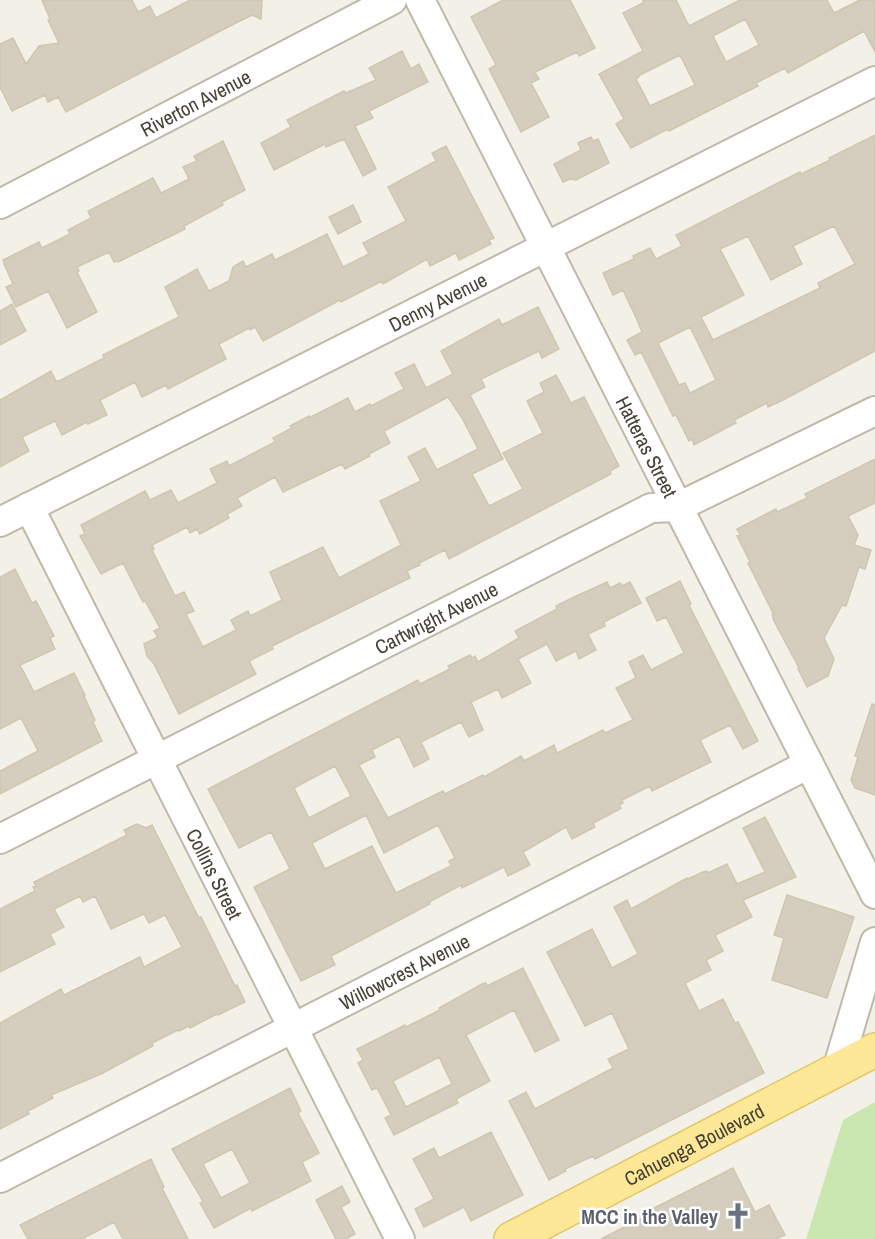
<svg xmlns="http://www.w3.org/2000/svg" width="875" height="1239" viewBox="0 0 875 1239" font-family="'Archivo Narrow',sans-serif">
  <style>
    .green { fill: #cae7b1 }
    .building { fill: #d5cdbd; stroke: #d0c6b0; stroke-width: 1.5; fill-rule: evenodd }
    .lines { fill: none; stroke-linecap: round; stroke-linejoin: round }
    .minor-casing { stroke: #bfb9aa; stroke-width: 32 }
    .major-casing { stroke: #e2c767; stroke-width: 36 }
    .minor { stroke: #fff; stroke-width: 28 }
    .major { stroke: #fde897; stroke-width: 33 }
    .labels { text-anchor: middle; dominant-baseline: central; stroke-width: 5; stroke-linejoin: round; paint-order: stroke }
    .street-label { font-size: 20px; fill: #474136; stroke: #fff }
    .worship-label { font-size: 20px; font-weight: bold; fill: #5b616d; stroke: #fff; text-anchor: end }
  </style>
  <rect width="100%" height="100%" fill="#f3f1e7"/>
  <!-- green -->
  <path class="green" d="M875,1102V1239H806L843,1120Z"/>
  <!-- building -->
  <path class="building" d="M42,0H132L138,12L150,6L156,18L190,0H262L261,19L252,15L226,28L66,112L58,97L48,102L45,95L12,111L0,87V44L13,38L26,64L39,46L59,43L48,20L50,19Z
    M503,0H570L595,48L579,56L577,52L535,72L539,79L531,83L549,117L521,132L489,69L496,65L471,17Z
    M643,0H676L689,26L740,0H827L834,13L860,0H875V52L864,31L788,73L785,68L756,83L758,86L669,131L668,129L631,148L616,124L624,119L599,74L643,51L623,13L643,3ZM745,19L759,45L726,62L713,36ZM680,55L695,85L650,106L636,79L639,77L638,76Z
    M402,51L411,69L419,64L428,82L369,111L373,118L355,126L376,169L363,176L344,139L326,147L325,144L274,170L261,143L291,127L287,120L344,91L346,93L376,80L369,68Z
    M875,135V351L783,400L768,407L767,403L734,420L736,423L694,445L692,439L689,441L676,415L673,416L641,352L635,355L627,340L642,332L638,322L623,290L613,295L603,273L634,259L633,256L650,248L656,259L682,246L676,235L776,184L800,172L801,174L830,160L829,158ZM834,226L855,264L818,283L820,288L713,340L701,317L744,295L720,249L748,236L771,280L802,264L793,246ZM690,327L716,380L690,393L685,383L679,385L658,343Z
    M591,137L593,141L598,139L609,163L576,180L570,179L563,182L554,164L581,150L578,143Z
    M223,141L245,190L222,202L223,205L184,226L185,229L118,262L117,261L114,262L109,252L77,267L79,271L77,272L97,312L67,328L48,291L16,307L6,287L13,284L4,264H5L3,260L39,242L42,248L70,234L68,230L91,218L88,211L153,178L161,193L189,179L183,167L197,161L194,156Z
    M446,146L494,238L489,240L491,244L459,260L456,253L430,266L427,259L383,284L382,281L341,302L340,300L263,341L255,327L250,330L249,328L219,344L226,359L168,389L166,385L142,397L135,382L100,400L107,415L88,424L87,422L62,435L55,421L22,437L29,451L0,467V400L51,371L56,381H59L104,358L103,355L179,317L165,287L197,269L209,291L229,281L233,267L243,261L246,267L272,254L275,260L327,234L343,267L369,254L363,243L406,221L388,187L436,161L432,153Z
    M353,205L361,222L338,234L329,217Z
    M12,304L26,331L0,345V311Z
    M538,307L559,349L542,358L539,351L481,379L485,387L470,395L503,459L472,474L489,506L523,489L503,453L543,433L527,401L544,392L540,383L556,375L571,403L584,397L619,466L610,471L611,474L449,559L445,550L419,563L420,565L407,571L410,578L272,646L273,649L249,661L256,674L179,714L154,664L147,656L144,644L158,637L154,631L160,628L145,601L143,602L123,563L101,574L80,536L85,534L81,525L145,491L150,500L171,490L178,503L217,483L210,469L227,461L229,466L275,442L273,438L292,428L290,426L309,416V418L348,398L355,412L370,404L371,406L404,389L395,373L414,364L426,388L453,374L441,351L499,319L502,325ZM448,397L462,418L478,449L437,470L425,448L408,457L421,481L380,501L401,545L339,578L323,547L270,572L282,600L250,616L248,611L231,620L236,630L203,647L186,614L194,611L184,592L175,596L152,550L154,549L152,545L187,527L190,533L197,529L200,534L229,518L227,514L242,506L237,498L275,477L283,492L342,464L345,469L370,456L369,454L390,443L384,431Z
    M875,459V503L848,516L858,535L854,545L871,550L865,569L859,567L846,606L842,605L824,638L834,659L828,676L807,687L798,669L799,668L773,619H774L772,614L773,613L748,563L750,562L737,536L740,535L737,529L776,509L777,512L807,498L805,494Z
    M15,569L32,603L36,601L54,636L50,638L55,649L20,665L34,692L74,673L85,695L84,696L95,720L93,722L102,741L0,794V771L38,751L21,718L0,729V577Z
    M680,581L691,604L689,605L758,741L743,749L730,725L700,740L711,762L652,791L650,786L622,800L623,803L619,805L621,808L618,810L593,823L595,827L572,839L566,827L523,852L530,865L508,876L504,867L462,888L461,885L429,902L430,904L331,956L335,965L301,981L254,887L290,869L271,832L239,848L208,789L418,680L420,684L450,669L448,666L470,655L472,658L475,656L478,662L519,638L515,631L557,609L556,606L570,599L607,582L610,588L620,583L622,586L630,582L641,603L604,622L605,626L588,634L596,650L579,659L576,651L556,661L547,644L518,659L531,683L502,698L498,689L471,702L483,730L469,737L461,722L421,742L429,759L414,767L399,736L372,750L375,757L359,765L388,818L443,791L445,794L483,775L484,777L521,756L524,761L554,745L557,753L603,730L605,733L633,720L616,688L636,678L629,662L643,655L651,670L684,653L666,617L657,621L646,598ZM335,766L351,796L309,818L294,788ZM366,815L384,853L438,825L455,858L449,861L451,866L396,893L372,846L325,869L312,843Z
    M872,704L875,705V795L855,788L851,780L858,757L855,756Z
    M765,817L796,877L743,900L752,917L715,935L723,951L706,960L711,970L685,983L699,1011L723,999L735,1023L738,1022L764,1073L595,1159L593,1156L565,1169L566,1171L549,1180L509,1101L526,1092L535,1109L613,1068L608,1059L629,1049L612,1013L585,1026L547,952L592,929L612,968L638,954L614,907L627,900L631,909L687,878L688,879L703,872L707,871L708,873L727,864L737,884L765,872L743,828Z
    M137,824L146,828L152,825L199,918L201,917L235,986L237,985L245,1002L218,1015L217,1014L190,1028L189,1026L179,1031L178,1030L152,1043L153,1046L101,1074L51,1095L53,1098L28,1111L29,1114L0,1129V1023L61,989L64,995L140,957L144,967L182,947L165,915L149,923L144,914L111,929L95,896L83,902L80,896L54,909L64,927L50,934L55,944L0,972V909L35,891L33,887L36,886L34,882L127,835L124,830Z
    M787,895L854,917L827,998L772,980L784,938L774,935Z
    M523,968L559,1040L535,1052L514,1010L466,1035L490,1081L456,1099L458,1103L394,1135L385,1118L391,1115L377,1088L372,1090L358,1063L363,1060L357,1049L405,1025L406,1027L440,1010L439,1008L482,984L486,983L487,986ZM439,1057L452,1084L406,1107L393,1081Z
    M290,1088L301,1111L298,1113L319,1153L302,1162L311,1181L252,1211L251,1208L214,1228L200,1203L203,1201L172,1149ZM232,1149L250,1183L221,1198L203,1164Z
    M491,1132L523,1195L471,1221L464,1207L424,1227L415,1209L434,1199L413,1159L434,1148L439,1158Z
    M151,1159L164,1187L162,1188L188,1239H123L114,1222L82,1239H28L20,1225Z
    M733,1168L755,1212L769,1205L785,1235L776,1239H601L656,1211L654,1208Z
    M342,1186L350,1202L341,1207L355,1234L346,1239H336L316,1200Z"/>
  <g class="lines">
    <defs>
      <g id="minor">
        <path id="s1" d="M420,0L875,894"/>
        <path id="s2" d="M0,204L392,0"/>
        <path id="s3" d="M29,507L400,1239"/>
        <path id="s4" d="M0,522L875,81"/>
        <path id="s5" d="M0,839L651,508L678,507L875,411"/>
        <path d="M837,1070L875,942"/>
        <path id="s6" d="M0,1178L809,764"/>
      </g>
      <g id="major">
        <path id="s7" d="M511,1239L875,1050"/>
      </g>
    </defs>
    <!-- minor casing -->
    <use href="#minor" class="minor-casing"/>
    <!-- major casing -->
    <use href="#major" class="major-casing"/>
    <!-- minor -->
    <use href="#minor" class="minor"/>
    <!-- major -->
    <use href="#major" class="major"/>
  </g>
  <!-- icons -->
  <defs>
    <symbol id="church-bare" viewBox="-9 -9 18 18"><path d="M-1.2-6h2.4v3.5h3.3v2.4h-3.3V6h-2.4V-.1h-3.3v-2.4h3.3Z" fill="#6b7280" stroke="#fff" stroke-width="2.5" paint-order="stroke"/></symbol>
  </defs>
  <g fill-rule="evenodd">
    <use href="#church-bare" x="719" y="1197" width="38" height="38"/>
  </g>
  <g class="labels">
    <!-- street labels -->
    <g class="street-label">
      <text stroke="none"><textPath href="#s2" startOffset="220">Riverton Avenue</textPath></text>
      <text stroke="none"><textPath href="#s4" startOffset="490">Denny Avenue</textPath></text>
      <text stroke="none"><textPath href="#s1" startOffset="501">Hatteras Street</textPath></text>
      <text stroke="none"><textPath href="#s5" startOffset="489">Cartwright Avenue</textPath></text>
      <text stroke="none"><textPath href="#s3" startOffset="411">Collins Street</textPath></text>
      <text stroke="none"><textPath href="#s6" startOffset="454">Willowcrest Avenue</textPath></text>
      <text stroke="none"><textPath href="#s7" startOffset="206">Cahuenga Boulevard</textPath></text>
    </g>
    <!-- worship labels -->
    <g class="worship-label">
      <text x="718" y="1216">MCC in the Valley</text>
    </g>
  </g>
</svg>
